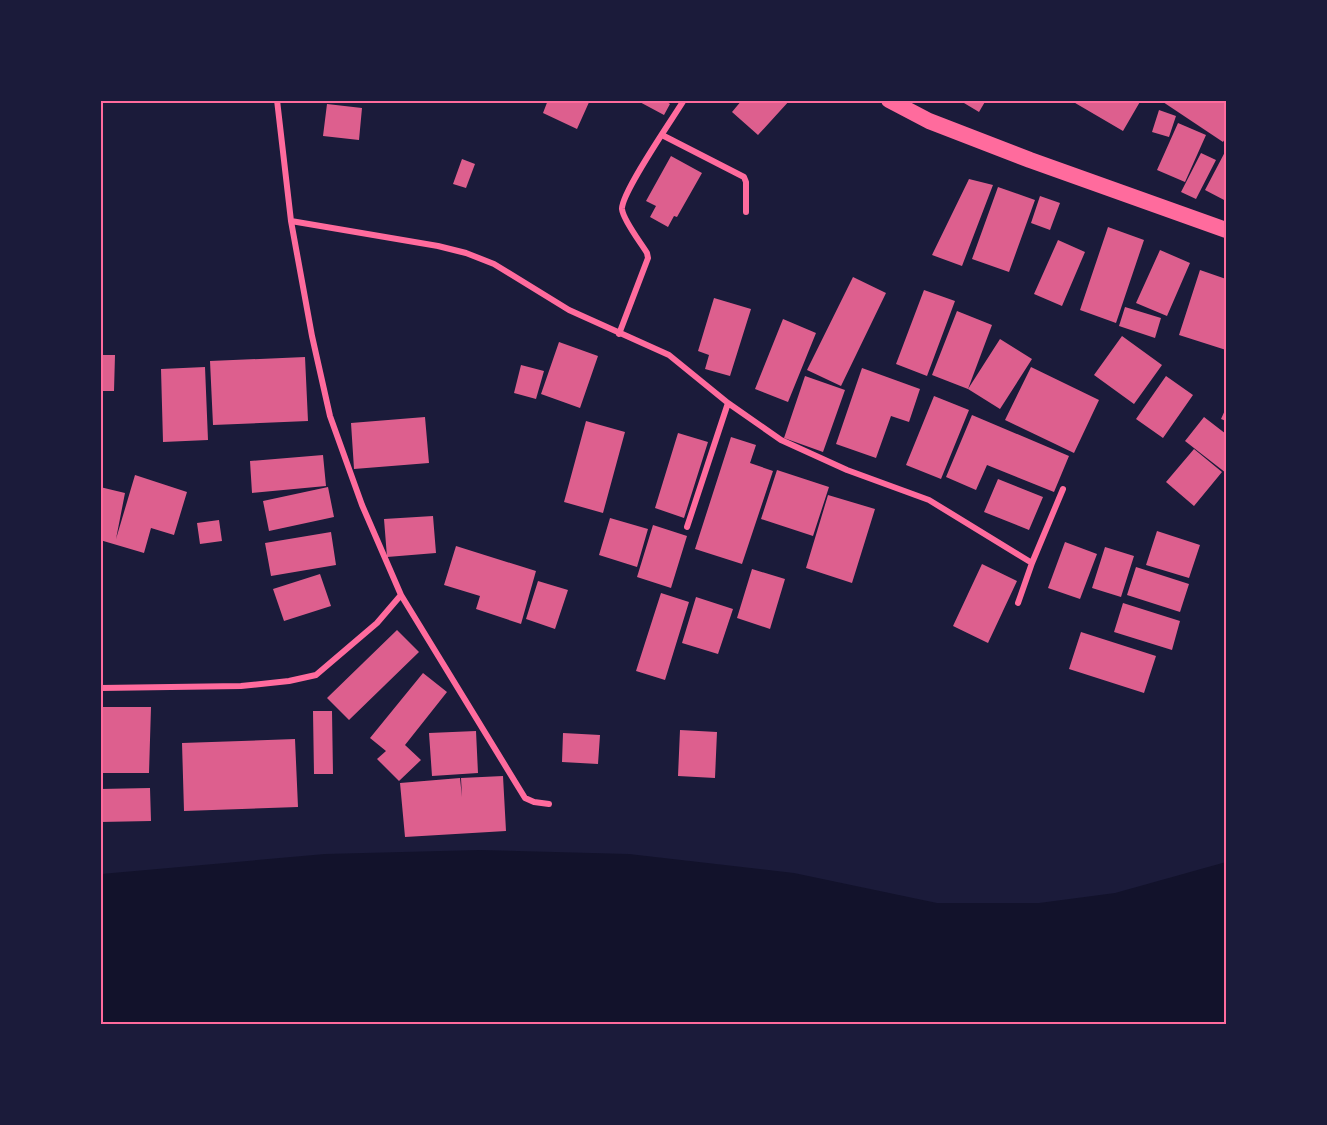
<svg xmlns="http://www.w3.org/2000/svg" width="1327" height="1125" viewBox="0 0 1327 1125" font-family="'Open Sans',sans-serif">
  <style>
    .water { fill: #12122b }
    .building { fill: #dd5f8e }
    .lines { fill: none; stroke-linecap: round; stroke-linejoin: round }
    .minor { stroke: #ff6b9d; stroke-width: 6 }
    .trunk { stroke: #ff6b9d; stroke-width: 16 }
    .neatline { fill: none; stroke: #ff6b9d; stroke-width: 2 }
  </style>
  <rect width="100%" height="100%" fill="#1b1b3a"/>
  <!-- water -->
  <path class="water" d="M480,850L629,854L794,873L937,903H1039L1115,893L1226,862V1024H101V874L325,854Z"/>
  <!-- building -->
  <path class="building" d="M548,100H590L577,129L543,113Z
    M636,100H664L670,104L664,115Z
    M742,100H790L758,135L732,112Z
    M959,100H986L979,112Z
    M1070,100H1141L1123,131Z
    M1160,100H1225L1226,102V137L1223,142Z
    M327,104L362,108L359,140L323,136Z
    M1159,110L1176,116L1169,137L1152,132Z
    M1178,123L1206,135L1185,182L1157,170Z
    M1226,150V201L1205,190Z
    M1201,153L1216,160L1196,199L1181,192Z
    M671,156L702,173L677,217L674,216L668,227L650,217L656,206L646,201Z
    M462,159L475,164L466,188L453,184Z
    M969,179L993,185L962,266L932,255Z
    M998,187L1035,200L1009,272L972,259Z
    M1040,196L1060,203L1050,230L1031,223Z
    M1108,227L1144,240L1116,323L1080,310Z
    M1058,240L1085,252L1062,306L1034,294Z
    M1160,250L1190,263L1167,316L1136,303Z
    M1200,270L1226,279V350L1179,335Z
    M853,277L886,293L841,386L807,370Z
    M924,290L955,301L927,376L896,364Z
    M714,298L751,309L730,376L705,369L709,355L698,351Z
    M1125,307L1161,318L1155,338L1119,326Z
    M957,311L992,325L968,389L932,375Z
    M783,319L816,333L788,402L755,389Z
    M1122,336L1162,365L1134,404L1094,375Z
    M1000,339L1032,359L1000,409L968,389Z
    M559,342L598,356L580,408L541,394Z
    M100,355H115L114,391H100Z
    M305,357L308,421L213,425L210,361Z
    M521,365L544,371L536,399L514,393Z
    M205,367L208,440L163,442L161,369Z
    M1031,367L1099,400L1074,453L1005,420Z
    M862,368L920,389L909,422L891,416L876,458L836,444Z
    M805,376L845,390L823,452L784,438Z
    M1166,376L1193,395L1163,438L1136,419Z
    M934,396L969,410L941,479L906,465Z
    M1226,408V421L1221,419Z
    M972,415L1069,456L1054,492L987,465L976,490L946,477Z
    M425,417L429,463L354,469L351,423Z
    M1204,417L1226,434V473L1185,441Z
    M586,421L625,432L603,513L564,502Z
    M678,433L708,442L684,518L655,508Z
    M731,437L756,445L750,463L773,471L742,564L695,549Z
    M1194,449L1222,472L1194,506L1166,482Z
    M323,455L326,486L252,493L250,461Z
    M777,470L829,487L813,536L761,519Z
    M135,475L187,492L174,535L151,528L144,553L100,540V487L125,493L116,539Z
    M998,479L1043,497L1029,530L984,512Z
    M328,487L334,517L269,531L263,501Z
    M828,495L875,509L852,583L806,568Z
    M433,516L436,553L387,557L384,519Z
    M610,518L648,529L637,567L599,555Z
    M219,520L222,541L200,544L197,523Z
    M653,525L687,536L671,588L637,577Z
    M1157,531L1200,545L1189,578L1146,565Z
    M331,532L336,565L271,576L265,543Z
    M1065,542L1097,554L1080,599L1048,588Z
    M456,546L536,571L521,624L476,609L480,596L444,585Z
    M1105,547L1134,556L1121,597L1092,588Z
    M982,564L1017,581L988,643L953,626Z
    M1136,567L1189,584L1180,612L1127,595Z
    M752,569L785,579L770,629L737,618Z
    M320,574L331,606L284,621L273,589Z
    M538,581L568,590L555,629L526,619Z
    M661,593L689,602L665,680L636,671Z
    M696,597L733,609L718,654L682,643Z
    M1123,603L1180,621L1172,650L1114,632Z
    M397,630L419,652L349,720L327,698Z
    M1081,632L1156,656L1144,693L1069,669Z
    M423,673L447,692L405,745L421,760L399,781L377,759L386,751L370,738Z
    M100,707H151L149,773H100Z
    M313,711H332L333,774H314Z
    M680,730L717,732L715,778L678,776Z
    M476,731L478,773L432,776L429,733Z
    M563,733L600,735L598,764L562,762Z
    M295,739L298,807L184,811L182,743Z
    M503,776L506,831L405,837L400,783L460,778L462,797L461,778Z
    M150,788L151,821L100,822V789Z"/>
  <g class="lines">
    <!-- minor -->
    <path class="minor" d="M662,135L744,177L746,182V212
      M291,221L438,246L466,253L494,264L569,310L669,355L728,403L781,440L847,470L929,500L1032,563L1063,489
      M619,334L648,258L647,253C641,243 623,220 622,209C621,193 673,118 684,100
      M687,527L728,403
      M401,595L525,798L534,802L549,804
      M1018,603L1032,563
      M100,688L241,686L289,681L316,675L377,623L401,595L362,505L330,416L312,336L291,221L277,100"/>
    <!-- trunk -->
    <path class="trunk" d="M889,100L929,121L1030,160L1226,230"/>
  </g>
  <!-- border -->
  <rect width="1327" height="1125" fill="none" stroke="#1b1b3a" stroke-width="204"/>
  <rect x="102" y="102" width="1123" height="921" class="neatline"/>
</svg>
